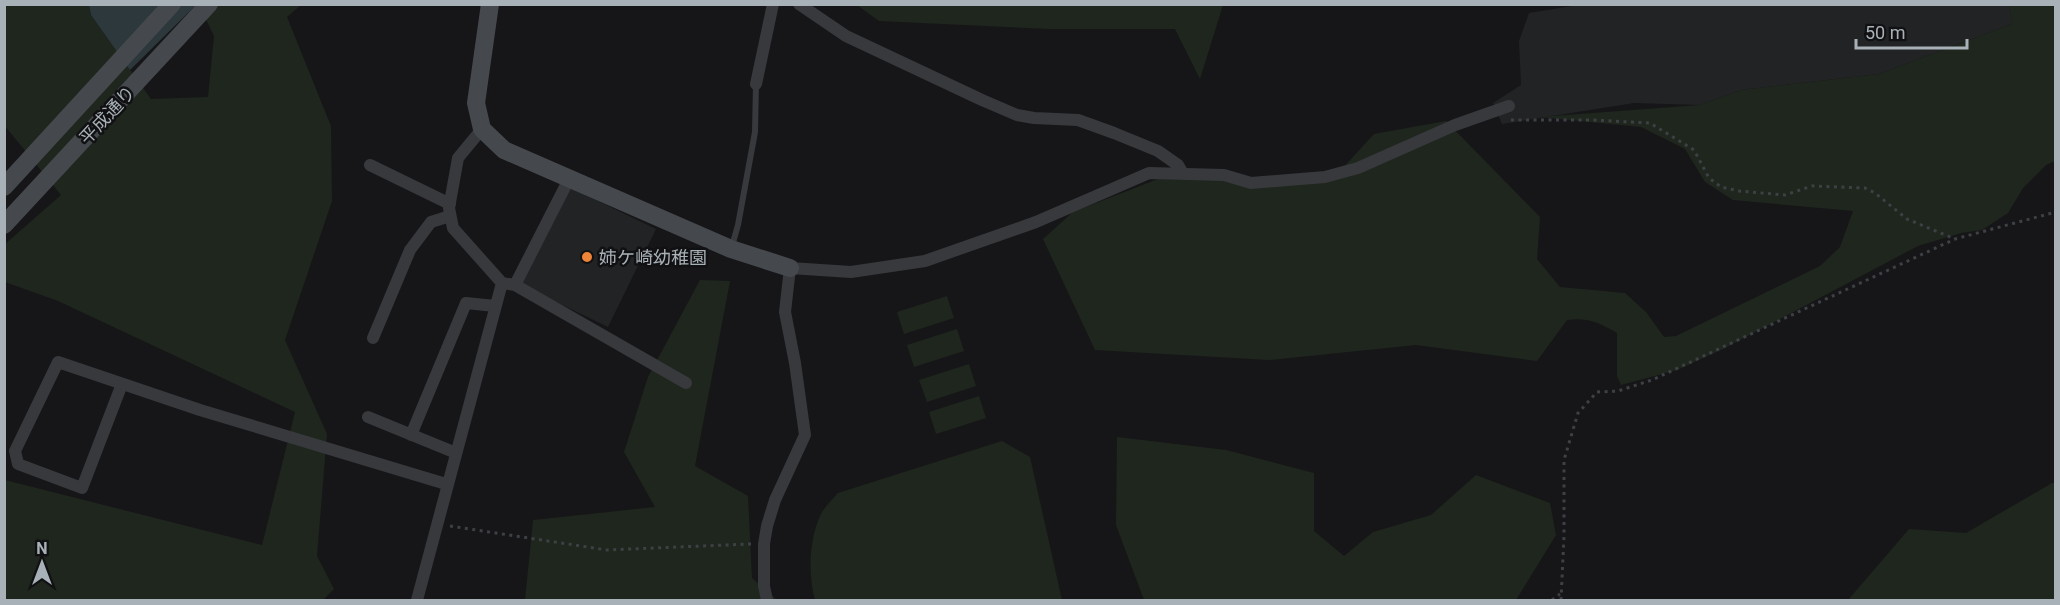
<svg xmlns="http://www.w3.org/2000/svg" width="2060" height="605" viewBox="0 0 2060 605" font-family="Roboto,'Noto Sans JP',sans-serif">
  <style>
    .built { fill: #222325 }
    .green { fill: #1f261e }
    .water { fill: #2c383b }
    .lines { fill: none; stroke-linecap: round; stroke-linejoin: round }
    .path { stroke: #3d4044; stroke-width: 3; stroke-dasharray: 3 4.5; stroke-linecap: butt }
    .lane { stroke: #37393d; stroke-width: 6 }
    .street { stroke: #37393d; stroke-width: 12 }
    .secondary { stroke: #45494d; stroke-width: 18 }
    .poi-dot { fill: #ee8438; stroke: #111113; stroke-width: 2 }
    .labels { text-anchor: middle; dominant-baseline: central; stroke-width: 5; stroke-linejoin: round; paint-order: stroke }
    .street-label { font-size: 18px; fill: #a8b1b7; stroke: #111113 }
    .poi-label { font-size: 18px; fill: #a8b1b7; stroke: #111113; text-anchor: start }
  </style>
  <rect width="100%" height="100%" fill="#161618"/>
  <!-- built -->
  <path class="built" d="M2009,4L2012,24L1879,74L1741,90L1700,105L1634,103L1502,124L1493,103L1521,85L1519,41L1529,13L1578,5Z
    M567,186L656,229L608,327L519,284Z"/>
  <!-- green -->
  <path class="green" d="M5,5H89L91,15L151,99L208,97L214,36L199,5H301L287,17L331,126L332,201L285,340L327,434L317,556L334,589L323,600H5V480L262,545L295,412L58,301L5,282L4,245L61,195L5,126Z
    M857,5H1223L1200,79L1175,29H1050L879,21Z
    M2009,5H2055V161L2046,165L2023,188L2008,213L1982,230L1961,233L1918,246L1723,349L1677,370L1621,385L1617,376V333C1600,323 1588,317 1567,320L1537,361L1416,345L1269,360L1095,350L1043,239L1073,212L1158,179L1330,182L1374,134L1446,121L1540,217L1537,259L1560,287L1625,293L1646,312L1664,337L1676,336L1820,266L1840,247L1853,211L1733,200L1705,182L1685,149L1641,127L1539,117L1700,105L1741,90L1879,74L2012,24Z
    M700,280L730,281L695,466L748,496L752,578L777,600H525L533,520L655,507L624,452L648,377Z
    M947,296L954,318L904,334L897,312Z
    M957,329L964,351L914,367L907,345Z
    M969,364L976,386L927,402L919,380Z
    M979,396L986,418L936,434L929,412Z
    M1117,437L1226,450L1314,473V531L1344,556L1373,532L1431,515L1476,475L1550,503L1556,535L1516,600H1144L1116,525Z
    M1002,441L1030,457L1062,600H815C808,575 809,540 820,516C824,507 832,500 838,493Z
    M2052,483H2056L2055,600H1848L1909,529L1966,533Z"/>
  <!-- water -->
  <path class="water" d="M89,5H196L130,70L91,15Z"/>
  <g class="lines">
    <!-- path -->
    <path class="path" d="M1511,120H1592L1650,123L1694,150L1709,178L1721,187L1739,191L1785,195L1812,186L1865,188L1875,193L1907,219L1955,239
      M450,526L607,550L751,544
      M1552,600L1560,594
      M1561,600L1564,536V460L1578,413L1597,392L1618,391L1652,380L1955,239L2056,212"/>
    <!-- lane -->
    <path class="lane" d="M732,246L738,225L755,132L756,84"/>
    <!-- street -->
    <path class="street" d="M799,4L846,36L982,100L1017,115L1034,118L1078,120L1114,133L1158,151L1178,165L1182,172
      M756,84L773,4
      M482,129L458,158L449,208L453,228L502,283L515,285L686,383
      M370,165L450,204
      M515,285L569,179
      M373,338L410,250L431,222L450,216
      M122,384L82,488L18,464L15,451L58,362L200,410L446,484
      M368,417L456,453
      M411,435L466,303L495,306
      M417,600L502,283
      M767,600L764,586V544L767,526L775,500L805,435L795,363L785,312L790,268L851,272L925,261L1036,222L1149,173L1224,175L1251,183L1325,177L1358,168L1455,125L1509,106"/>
    <!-- secondary -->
    <path class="secondary" d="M490,4L476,103L482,129L504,150L731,249L790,268
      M4,187L172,4
      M4,225L209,4"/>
  </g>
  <!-- markers -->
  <circle class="poi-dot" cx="587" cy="257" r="6"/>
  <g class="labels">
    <!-- street labels -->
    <g class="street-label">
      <text transform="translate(107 115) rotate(-47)">平成通り</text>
    </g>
    <!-- poi labels -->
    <g class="poi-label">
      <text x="599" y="257">姉ケ崎幼稚園</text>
    </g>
  </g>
  <!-- border -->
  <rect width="2060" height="605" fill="none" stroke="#a8b1b7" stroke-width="12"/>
  <!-- north arrow -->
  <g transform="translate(42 563)" stroke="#111113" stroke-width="4.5" paint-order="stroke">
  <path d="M0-4.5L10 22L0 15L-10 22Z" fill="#a8b1b7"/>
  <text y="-9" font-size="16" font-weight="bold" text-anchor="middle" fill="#a8b1b7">N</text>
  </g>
  <!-- scale -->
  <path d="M1856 39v9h111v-9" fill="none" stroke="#a8b1b7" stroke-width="3"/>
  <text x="1865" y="39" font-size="18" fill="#a8b1b7" stroke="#111113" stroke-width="4.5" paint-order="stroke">50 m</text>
</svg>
